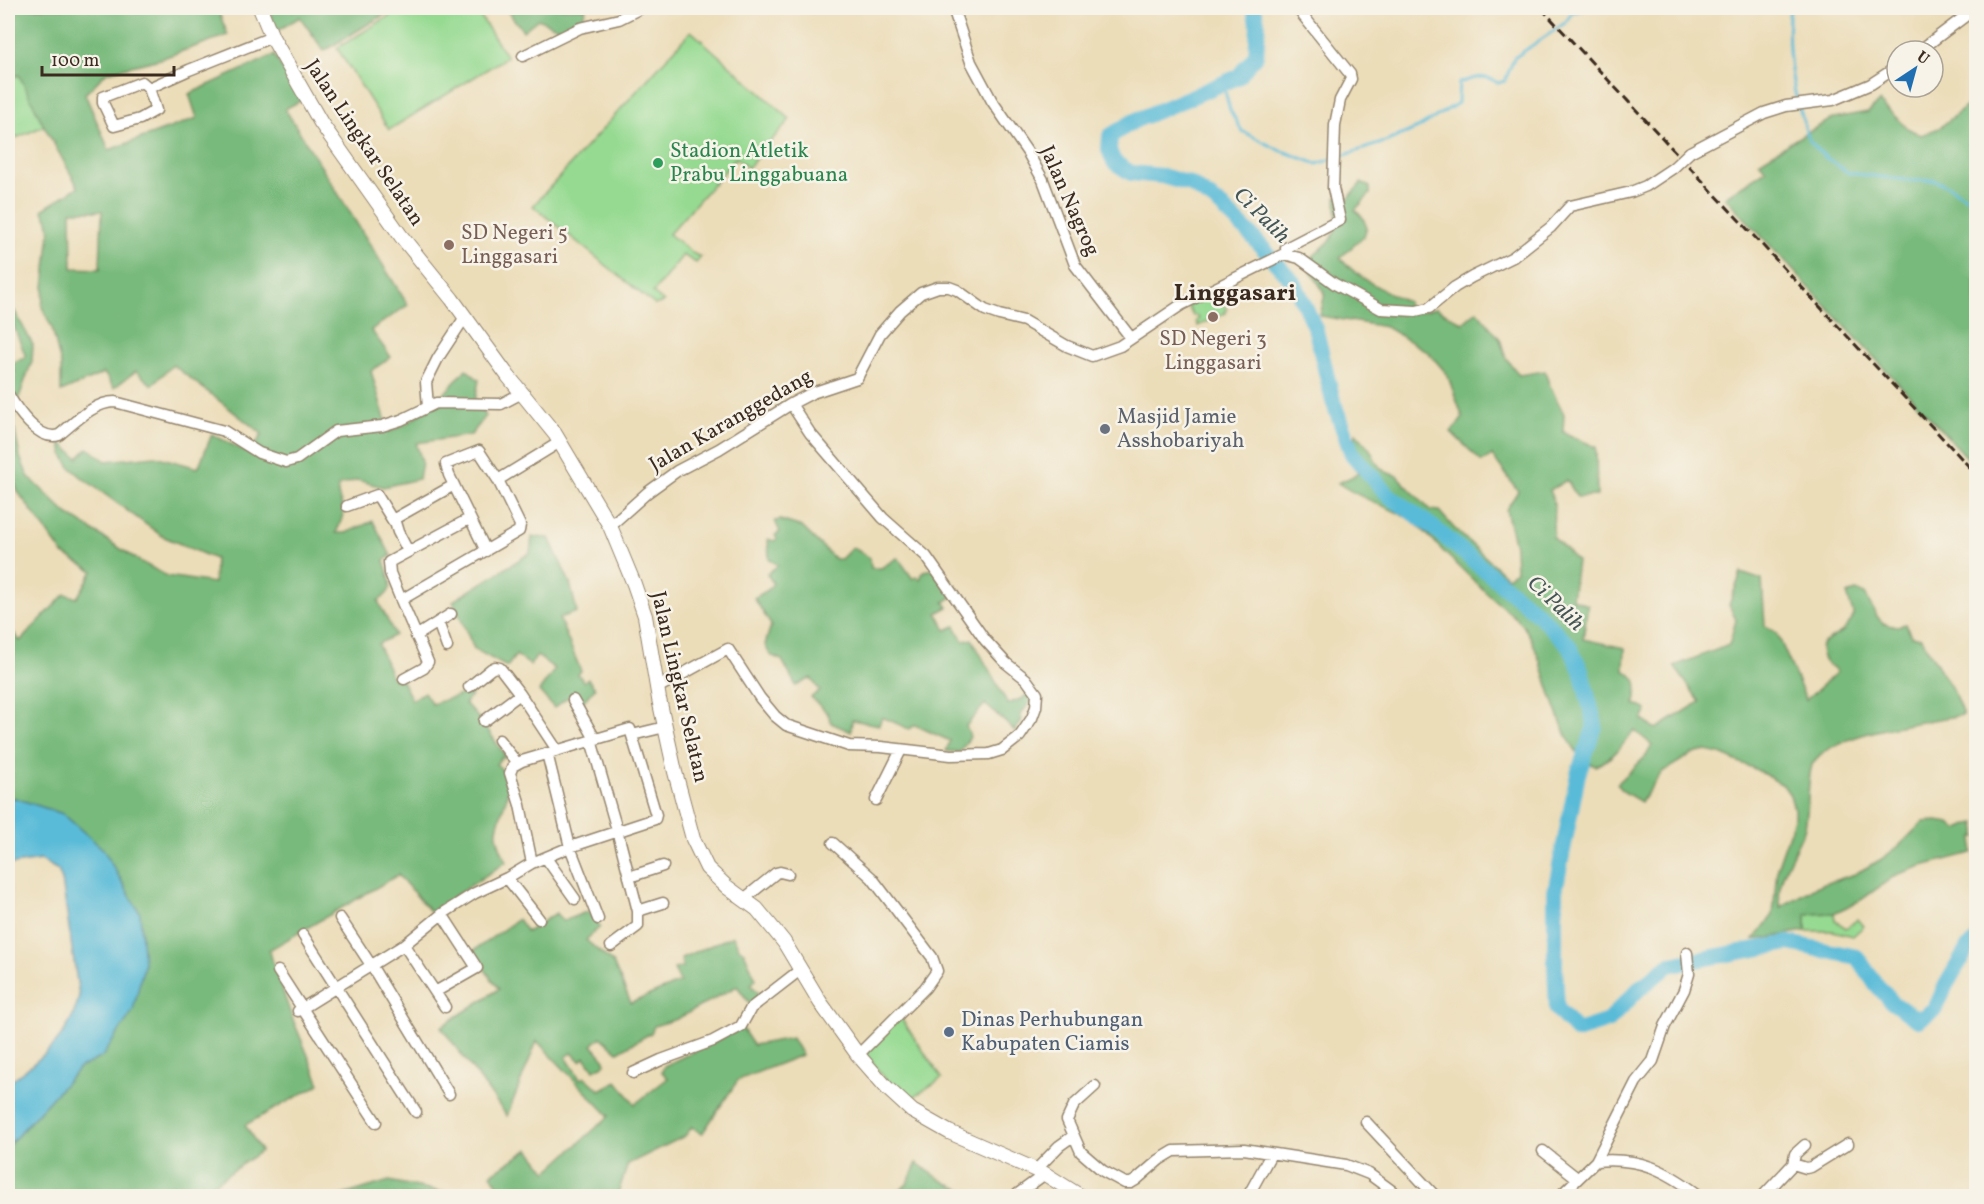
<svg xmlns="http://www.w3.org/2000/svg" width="1984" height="1204" viewBox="0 0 1984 1204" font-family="Vollkorn,serif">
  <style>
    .green { fill: #96da92; stroke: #688258; stroke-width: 1.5 }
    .forest { fill: #78ba7c; stroke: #5a724d; stroke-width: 1.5; fill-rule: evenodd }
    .water { fill: #5abbd8; stroke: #4a727b; stroke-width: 1.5 }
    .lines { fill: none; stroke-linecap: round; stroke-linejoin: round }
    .stream { stroke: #5abbd8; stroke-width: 3 }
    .river { stroke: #5abbd8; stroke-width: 16 }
    .minor-casing { stroke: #94846c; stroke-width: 13 }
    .tertiary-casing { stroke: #94846c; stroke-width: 16 }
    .minor { stroke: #fff; stroke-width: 10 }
    .tertiary { stroke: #fff; stroke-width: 14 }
    .rail { stroke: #3b2a1e; stroke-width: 3; stroke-dasharray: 9 4.5; stroke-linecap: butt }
    .minor-bridge-casing { stroke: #94846c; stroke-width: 13; stroke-linecap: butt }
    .minor-bridge { stroke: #fff; stroke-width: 10 }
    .leisure-dot { fill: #2e9e5b; stroke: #f7f3e8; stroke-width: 2 }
    .education-dot { fill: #8d6e63; stroke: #f7f3e8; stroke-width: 2 }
    .worship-dot { fill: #6b7280; stroke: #f7f3e8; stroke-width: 2 }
    .service-dot { fill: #5c6f8a; stroke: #f7f3e8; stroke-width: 2 }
    .labels { text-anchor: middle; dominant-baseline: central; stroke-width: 5; stroke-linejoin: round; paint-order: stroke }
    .street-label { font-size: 21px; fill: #3b2a1e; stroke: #f7f3e8 }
    .leisure-label { font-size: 21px; fill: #27864d; stroke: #f7f3e8; text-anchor: start }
    .education-label { font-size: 21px; fill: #785e54; stroke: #f7f3e8; text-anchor: start }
    .worship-label { font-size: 21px; fill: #5b616d; stroke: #f7f3e8; text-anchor: start }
    .service-label { font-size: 21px; fill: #4e5e75; stroke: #f7f3e8; text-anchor: start }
    .water-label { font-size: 22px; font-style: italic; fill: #445656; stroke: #f7f3e8 }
    .quarter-label { font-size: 24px; font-weight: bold; fill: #3b2a1e; stroke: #f7f3e8 }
  </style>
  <rect width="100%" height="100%" fill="#f7f3e8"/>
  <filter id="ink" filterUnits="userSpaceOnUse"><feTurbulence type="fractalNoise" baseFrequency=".0167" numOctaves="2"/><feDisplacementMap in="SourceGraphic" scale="12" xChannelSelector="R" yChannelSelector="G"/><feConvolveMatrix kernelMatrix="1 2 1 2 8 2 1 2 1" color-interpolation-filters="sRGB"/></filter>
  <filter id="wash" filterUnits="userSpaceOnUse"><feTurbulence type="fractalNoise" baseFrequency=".008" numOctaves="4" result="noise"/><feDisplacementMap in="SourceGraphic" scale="24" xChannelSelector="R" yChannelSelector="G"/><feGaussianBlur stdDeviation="1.35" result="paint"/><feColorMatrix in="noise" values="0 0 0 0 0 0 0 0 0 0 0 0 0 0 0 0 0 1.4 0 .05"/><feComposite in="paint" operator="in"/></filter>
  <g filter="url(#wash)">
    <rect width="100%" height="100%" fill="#ecddb9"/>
    <!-- green -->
    <path class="green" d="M402,8H475L507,57L389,130L337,48Z
      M691,31L790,119L748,168L736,158L669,234L694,254L701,257L696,263L683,255L653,293L664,302L655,305L533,206Z
      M19,74L44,126L16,138L8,122V78Z
      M1217,291L1227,310L1225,311L1226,313L1198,326L1196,321L1199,319L1196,315L1193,316L1188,306Z
      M1834,913L1835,920L1846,928L1858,919L1864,926L1853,936L1833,931H1806V914Z
      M900,1017L942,1078L909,1100L901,1098L865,1054Z"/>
    <!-- forest -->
    <path class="forest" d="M8,8H217L228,35L160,59L107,72L85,94L109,150L197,118L189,94L274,55L302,100L285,109L408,305L371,330L391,357L371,371L389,432C423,417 443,397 466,369L479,380L475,400L486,416L471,435L416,443L422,462L419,479L383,487L357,480L338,486C336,496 341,500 343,509C344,518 339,526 336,533H346L373,521L391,556L384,560C389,579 398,589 378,601L395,635L378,644L392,678L402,681L412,700L424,692L432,704L469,692L472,695L465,703L483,723L506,757L501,758L496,764C521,781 500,809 497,830C495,839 503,853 506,862L431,912L398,875L269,950L291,1015L320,1084L245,1125L261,1151L212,1185L235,1196H8V1146L79,1068L102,1057L144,965L15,798L8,799V626L20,641L65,594L77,598L93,571L63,554L18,492L8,469V408L13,395L8,383V374L15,372L12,363L26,357L10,317L14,310L33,345L32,361L16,406L14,426L20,457L28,476L67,514L141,562L167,576L214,583L215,559L162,536L84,479L70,467L64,457L60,442L78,458L88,448L106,461L155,456L198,468L212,434L250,454L262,434L173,365L152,385L136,371L114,388L104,373L61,392V365L52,328L42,307L50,231L48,220L42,210L78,187L44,126L19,75L8,78ZM71,211H102L100,269L72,268Z
      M268,8H395L324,51L300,17L277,31Z
      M505,8H586C584,20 574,24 565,31L538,19L523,31Z
      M1976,99V467L1725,197L1766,170L1759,162L1804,134L1834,118L1868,112L1879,102L1909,129L1921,135L1939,128Z
      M1361,183L1370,187V194L1355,210L1363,218L1367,228L1364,236L1340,258C1359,279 1383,290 1408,302V314L1436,308L1463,323L1477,311L1500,339L1506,358L1519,375L1545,371L1549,384L1564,414L1563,432L1596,447L1597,496L1577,497L1567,480L1550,490L1554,503L1553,537L1577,561L1572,599L1588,605L1583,639L1625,648L1624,670C1641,680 1637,687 1635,704L1647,710L1642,720L1656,729L1700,702L1674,666L1729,645L1736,620L1729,605L1741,573L1762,580L1765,626L1777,633L1806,700L1837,672C1827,663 1819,659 1822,644L1843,631L1852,620L1853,613L1847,594L1856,591L1865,594C1876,614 1879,632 1906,624L1911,636L1921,638L1954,692L1963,715C1928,721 1832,732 1813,763C1806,775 1810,815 1804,830C1795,854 1773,881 1781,907L1815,887L1855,874L1880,860L1899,846L1923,822L1937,821L1950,823L1957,830L1970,824L1976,823V837H1973L1972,853L1922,866L1896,875L1861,900L1834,913L1806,914V931C1789,932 1771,940 1754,939L1773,915L1777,868L1794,819V809L1790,795L1783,785L1757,770L1720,754L1706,751L1692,754L1662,772L1641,802L1624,792L1617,784L1646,756L1652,745L1634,730C1623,745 1613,759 1595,766C1559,754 1548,668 1529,635C1520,618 1504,609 1491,597C1476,583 1462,569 1448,556C1435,544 1422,526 1408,518C1385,505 1360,499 1338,483L1358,474L1352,463L1356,433C1360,438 1365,443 1369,448C1377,461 1377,472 1396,475L1430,510L1439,511L1454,528L1507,577L1516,571L1515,546L1506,510L1518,491L1492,455L1482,462L1451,432L1463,418L1447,374L1428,352L1386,327L1320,316L1325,293L1311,272L1310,259L1331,240L1337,227L1336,197L1348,199Z
      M780,520L802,527L835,559H841L851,549L854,548L870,558L871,568H881L897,558L899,559L913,579L917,576L920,580L923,571L934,569L952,597L944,602L948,607L937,613L946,630L955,626L963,641L972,639L1008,704L1023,698L1031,690L1035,696L1020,715L1022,720L1015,731L985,704L966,726L970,737L960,752L946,751L950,741L915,725L909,729L882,717L879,725L852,720L851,732L831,723L828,714L811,697L820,691L811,678L796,686L782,660L770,655L765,645L771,625L754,598L768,590L773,583L767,574L778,565L769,559L768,539L774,541L777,539L775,535L780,532L775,521Z
      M532,537L549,538L570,583L577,612L559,618L581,671L578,674L584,682L588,679L595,688L581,704L571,695L554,708L539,691L555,669L537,656L530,665L516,655L507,667L474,649L453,601L530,553Z
      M589,911L600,927L586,940L613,963L631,1003L680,982L674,969L683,967L681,958L733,936L739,948L744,952L756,979L751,985L761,995L751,1005L737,986L677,1019L654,1026L651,1033L618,1052L601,1037L592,1045L605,1060V1064L594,1070L585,1057L580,1061L572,1053L566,1057L580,1079L585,1077L600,1090L617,1081L635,1104L668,1078L662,1072L664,1066L742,1028L753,1045L792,1038L802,1055L738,1080L702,1134L692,1127L685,1136L628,1164L617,1196H505L491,1174L529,1149L547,1172L609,1116L537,1041L507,1116L441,1027L499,989L472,952L518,919L527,932L556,913L563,921Z
      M917,1163C943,1181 953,1191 986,1194L981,1196H893L907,1184Z
      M389,1181L457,1195L458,1196H340Z"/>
    <!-- water -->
    <path class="water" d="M15,798L63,814L103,849L140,913L144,965L133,1011L102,1057L79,1068L8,1146V1083C41,1058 70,1039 79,996L62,880L58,870L41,860L8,865V799Z"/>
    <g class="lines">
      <!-- stream -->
      <path class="stream" d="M1790,8C1786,34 1790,74 1797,101
        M1223,84L1230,110L1242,131L1277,149L1317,164L1385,142L1418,128L1458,103L1459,83C1475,78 1483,73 1498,83L1505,81L1514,58L1565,23L1572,13L1587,8
        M1799,107L1809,140L1825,157L1849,173L1915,181L1934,180L1950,187L1976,203"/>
      <!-- river -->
      <path class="river" d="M1254,8L1258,27L1256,55L1238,77L1134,121L1110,136L1109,150L1114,162L1131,173L1162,176L1190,184L1218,203L1251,235L1295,284L1316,331L1333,401L1352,454L1388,495L1434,528L1538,614L1568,644L1581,670L1595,726L1578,774L1555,891V967L1557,1009L1577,1031L1608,1021L1639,989L1669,965L1789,943L1857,957L1875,983L1893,1003L1918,1020L1935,1009L1946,985L1967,949L1976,941"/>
    </g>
  </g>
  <g filter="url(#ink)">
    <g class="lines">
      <defs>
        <path id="minor" d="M953,8L971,62L992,101L1028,153L1043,180L1075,265L1131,338
          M1919,51L1976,8
          M523,56L580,28L619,19L641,8
          M142,82L149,88L156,110L140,119L114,126L103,103V97Z
          M149,88L189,70L272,37
          M1690,152L1764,113L1786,106L1833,100L1871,84L1897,67
          M1288,254L1286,248L1340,220L1333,188L1335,125L1340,100L1351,79L1350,74L1297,8
          M8,394C17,410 39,442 59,435C75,422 94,402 115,402L224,431L259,453L286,462L297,459L336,431L382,426L401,420L428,407L426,382L438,358L465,317
          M428,407L436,403L501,404L522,393
          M347,506L377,495L393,521
          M610,526L648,492L677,471L719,449L791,404L812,393L857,378L880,334L900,311L921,293L938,287H949L957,290L985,310L999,315L1024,321L1067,346L1092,356L1120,346L1181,305L1284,254L1299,258L1335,284L1381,309L1416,311L1429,308L1455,287L1472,277L1513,257L1551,227L1570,206L1631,192L1646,186L1673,168
          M408,551L398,532L394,519L454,485
          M486,551L449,475L446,464L479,451L498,480
          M401,600L390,573L389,562L469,519
          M438,622L447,647
          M416,636L451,614
          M404,679L424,668L428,662L401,600L519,531L520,525L498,480L560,442
          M469,687L491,669L495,667L500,668L520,694L557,750
          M657,688L728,649L760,698L775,716L786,725L849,746L881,747L951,755L989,754L1002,750L1020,736L1032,718L1036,707L1037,694L1026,679L1006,663L985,640L926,556L883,518L810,433L791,404
          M573,700L595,739
          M484,721L520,694
          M632,735L665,727
          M499,740L517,763
          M591,740L617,830L638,911V926L611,946
          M547,753L570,847L598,919
          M876,800L901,750
          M833,843L872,878L932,957L937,971L925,988L858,1055
          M546,858L575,899
          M629,877L663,866
          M507,878L539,919
          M744,899L776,873L780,872L788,874
          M638,911L663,903
          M340,918L371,965L449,1094
          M303,935L416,1112
          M404,945L445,1007
          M278,971L376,1122
          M435,992L477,968L442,914
          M298,1011L404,945L442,914L475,893L507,878L532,863L570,847L655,819L656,815L630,729L522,761L513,766L510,773L520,805L532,863
          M633,1073L661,1060L713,1041L741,1026L751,1008L800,970
          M1095,1086L1074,1105L1067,1120L1081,1152L1103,1171L1125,1183H1131L1136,1180L1159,1160L1174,1151L1244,1149L1346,1165L1369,1174L1399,1196
          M1366,1122L1435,1196
          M1543,1151L1577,1178
          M1596,1161L1636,1082L1653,1061L1665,1026L1684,990L1689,974L1687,953
          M1793,1164L1795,1154L1805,1145
          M1036,1170L1059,1146L1073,1136
          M1015,1196L1045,1174
          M1248,1196L1271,1154
          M1560,1196L1596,1161C1640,1157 1666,1170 1700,1196
          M1763,1196L1793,1164L1806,1168L1811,1167L1848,1144"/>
        <path id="tertiary" d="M260,8L272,37L321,123L401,236L452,299L508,376L555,434L610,526L634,584L645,616L659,699L675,772L693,839L707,868L727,887L757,909L771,926L784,942L820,1002L858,1055L887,1088L912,1111L949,1132L1045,1174L1080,1196"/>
      </defs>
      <!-- minor casing -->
      <use href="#minor" class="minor-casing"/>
      <!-- tertiary casing -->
      <use href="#tertiary" class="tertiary-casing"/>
      <!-- minor -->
      <use href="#minor" class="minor"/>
      <!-- tertiary -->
      <use href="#tertiary" class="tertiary"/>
      <!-- rail -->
      <path class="rail" d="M1541,8L1976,474"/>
      <defs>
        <path id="minor-bridge" d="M1673,168L1690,152"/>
      </defs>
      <!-- minor-bridge casing -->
      <use href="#minor-bridge" class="minor-bridge-casing"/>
      <!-- minor-bridge -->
      <use href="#minor-bridge" class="minor-bridge"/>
    </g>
  </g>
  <!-- markers -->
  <circle class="leisure-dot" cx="658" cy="163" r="6"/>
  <g class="education-dot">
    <circle cx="449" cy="245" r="6"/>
    <circle cx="1213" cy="317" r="6"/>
  </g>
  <circle class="worship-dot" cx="1105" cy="429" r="6"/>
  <circle class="service-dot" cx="949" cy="1032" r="6"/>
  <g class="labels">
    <!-- street labels -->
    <g class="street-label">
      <text transform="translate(364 143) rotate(56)">Jalan Lingkar Selatan</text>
      <text transform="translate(1069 201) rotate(66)">Jalan Nagrog</text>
      <text transform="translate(731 421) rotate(-30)">Jalan Karanggedang</text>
      <text transform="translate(679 687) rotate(77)">Jalan Lingkar Selatan</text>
    </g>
    <!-- leisure labels -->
    <g class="leisure-label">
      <text x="670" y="151">Stadion Atletik<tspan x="670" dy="24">Prabu Linggabuana</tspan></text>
    </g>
    <!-- education labels -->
    <g class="education-label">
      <text x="461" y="233">SD Negeri 5<tspan x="461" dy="24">Linggasari</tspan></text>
      <text x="1213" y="339" text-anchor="middle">SD Negeri 3<tspan x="1213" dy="24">Linggasari</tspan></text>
    </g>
    <!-- worship labels -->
    <g class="worship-label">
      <text x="1117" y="417">Masjid Jamie<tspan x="1117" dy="24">Asshobariyah</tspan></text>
    </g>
    <!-- service labels -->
    <g class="service-label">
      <text x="961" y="1020">Dinas Perhubungan<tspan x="961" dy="24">Kabupaten Ciamis</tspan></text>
    </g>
    <!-- water labels -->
    <g class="water-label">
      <text transform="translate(1261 216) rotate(45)">Ci Palih</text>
      <text transform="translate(1555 604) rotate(44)">Ci Palih</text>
    </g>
    <!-- quarter labels -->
    <g class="quarter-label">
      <text x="1235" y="294">Linggasari</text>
    </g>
  </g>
  <!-- margin -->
  <rect width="1984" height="1204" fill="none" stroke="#f7f3e8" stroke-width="30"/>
  <!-- north arrow -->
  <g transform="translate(1915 69) rotate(36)"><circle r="28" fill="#f7f3e8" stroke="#aca397" stroke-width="1.5"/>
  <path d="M0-4.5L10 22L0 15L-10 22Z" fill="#1f6fb2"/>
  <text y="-9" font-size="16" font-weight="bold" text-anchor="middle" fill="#3b2a1e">U</text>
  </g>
  <!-- scale -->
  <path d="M42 66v9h132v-9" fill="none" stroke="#3b2a1e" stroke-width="3"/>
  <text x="51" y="66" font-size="18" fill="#3b2a1e" stroke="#f7f3e8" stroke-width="4.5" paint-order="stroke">100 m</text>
</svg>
